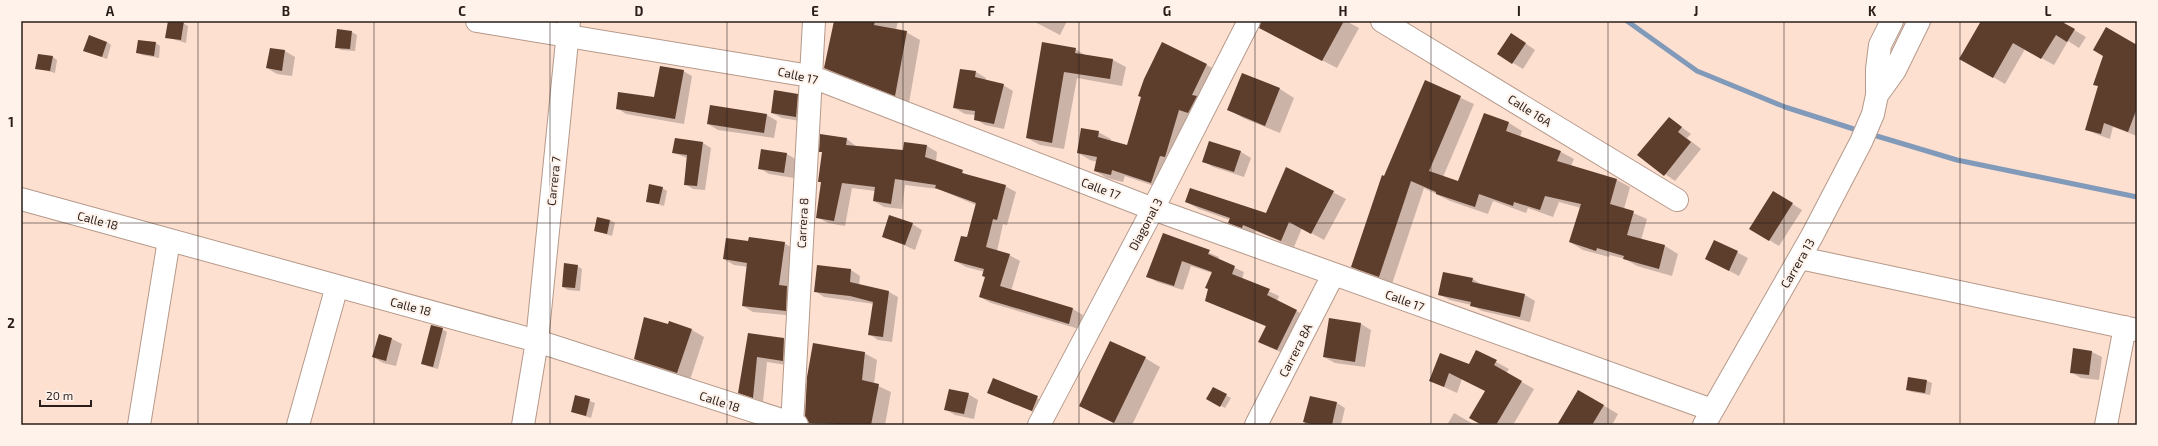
<svg xmlns="http://www.w3.org/2000/svg" width="2158" height="446" viewBox="0 0 2158 446" font-family="'Exo 2',sans-serif">
  <style>
    .shadow { fill: #0003 }
    .lines { fill: none; stroke-linecap: round; stroke-linejoin: round }
    .stream { stroke: #829ab9; stroke-width: 5 }
    .building { fill: #5d3d2c }
    .minor-casing { stroke: #b5998a; stroke-width: 24 }
    .minor { stroke: #fff; stroke-width: 22 }
    .grid { fill: none; stroke: #291e19; stroke-width: 1; stroke-opacity: 0.55 }
    .labels { text-anchor: middle; dominant-baseline: central; stroke-width: 4; stroke-linejoin: round; paint-order: stroke }
    .street-label { font-size: 12px; fill: #291e19; stroke: #fef2eb }
    .neatline { fill: none; stroke: #291e19; stroke-width: 1.5 }
    .grid-label { font-size: 13px; text-anchor: middle; font-weight: bold; fill: #291e19 }
  </style>
  <rect width="100%" height="100%" fill="#fee0d1"/>
  <!-- shadow -->
  <path class="shadow" d="M169,21L183,23L188,26L186,43L166,37Z
    M835,21H898L896,30L906,32L920,40L909,103L839,76L825,68Z
    M1033,21H1067L1060,35Z
    M1262,21H1346L1359,28L1337,68L1275,36Z
    M1982,21H2059L2086,37L2079,48L2068,41L2054,65L2025,49L2005,84L1960,58Z
    M352,32L357,35L355,51L341,50L336,47Z
    M1521,40L1535,50L1523,69L1498,54Z
    M107,42L111,45L107,59L85,51Z
    M156,43L160,46L159,58L142,55L137,52Z
    M2137,46V136L2113,127L2110,139L2096,134L2086,129L2099,87L2095,84Z
    M271,49L285,51L295,57L292,76L277,74L267,68Z
    M1075,49L1087,56L1113,60L1126,67L1122,86L1077,78L1064,149L1040,145L1027,138Z
    M53,57L57,60L55,73L36,68Z
    M1207,65L1219,72L1163,189L1125,176L1123,182L1107,178L1095,171L1097,162L1090,160L1078,153L1098,132L1111,139L1110,141L1127,146Z
    M683,71L692,76L684,124L626,114L617,108L655,98Z
    M976,72L986,78L985,81L1003,85L1013,91L1004,129L985,125L975,119L976,115L965,114L955,108Z
    M1243,74L1280,89L1294,98L1280,133L1243,118L1228,109Z
    M1426,82L1474,104L1443,177L1459,182L1485,114L1509,123L1522,131L1520,137L1561,152L1574,159L1571,166L1617,180L1630,187L1624,209L1647,219L1641,240L1665,246L1678,254L1672,276L1637,266L1625,259L1610,255L1609,257L1583,250L1570,242L1581,208L1559,202L1553,217L1528,208L1526,213L1493,201L1488,214L1450,201L1424,188L1392,284L1365,274L1352,266L1384,177Z
    M797,95L807,100L806,122L782,118L772,113Z
    M767,115L777,121L774,138L718,130L708,124Z
    M1669,118L1691,134L1687,138L1701,149L1675,181L1638,155Z
    M675,139L703,143L711,148L705,190L693,189L685,184L687,158L674,153Z
    M847,139L857,147L904,151L927,146L937,152L936,162L973,177L1005,186L1016,192L1007,225L1003,224L997,251L1009,255L1020,261L1011,291L1073,309L1083,315L1079,329L991,303L980,297L986,277L985,272L966,267L955,261L967,238L976,205L938,189L905,185L902,209L884,207L874,201L875,191L852,188L845,226L828,223L817,217L822,183L819,181L823,153L820,151Z
    M1210,142L1241,152L1251,158L1244,177L1213,167L1203,161Z
    M762,150L787,154L797,160L794,178L769,174L759,168Z
    M1286,168L1346,199L1324,240L1302,228L1294,247L1255,231L1254,234L1242,229L1229,222L1230,220L1199,209L1186,202L1266,215Z
    M662,188L667,191L664,206L647,201Z
    M1783,198L1802,210L1779,246L1751,229Z
    M610,220L615,223L612,236L595,231Z
    M912,224L922,230L915,250L883,236Z
    M1164,234L1219,257L1218,260L1244,272L1242,279L1279,296L1277,301L1306,316L1287,355L1269,347L1267,327L1206,300L1212,273L1191,266L1183,290L1157,282L1147,276Z
    M1715,241L1748,258L1739,276L1706,259Z
    M749,242L784,243L794,249L796,316L753,312L743,306L748,267L734,265L724,259Z
    M577,266L582,269L580,291L568,290L563,287Z
    M851,270L860,276L859,285L889,292L898,297L892,342L878,340L869,334L874,304L824,297L815,291Z
    M1473,279L1482,285L1525,295L1535,301L1530,322L1482,311L1471,305L1450,300L1440,295Z
    M1361,324L1371,330L1365,367L1335,363L1324,357Z
    M442,329L447,332L438,369L427,366L422,363Z
    M692,330L704,337L690,380L648,366L635,359Z
    M749,334L784,339L794,345L793,366L767,362L763,402L739,392Z
    M379,335L392,339L402,344L396,366L383,363L373,357Z
    M2074,349L2092,352L2102,357L2099,380L2081,378L2071,372Z
    M1476,351L1509,369L1506,373L1534,389L1513,425H1484L1486,391L1462,379L1457,393L1431,381L1440,354L1469,365Z
    M864,353L877,360L874,384L891,392L885,425H814L810,422Z
    M1145,358L1160,367L1132,425H1117L1080,406Z
    M993,380L1048,403L1043,416L988,393Z
    M1927,381L1932,383L1930,395L1912,392L1907,390Z
    M1213,388L1231,398L1225,408L1208,398Z
    M1579,391L1618,414L1612,425H1558Z
    M968,394L978,400L974,419L955,415L945,409Z
    M576,396L595,403L591,418L572,412Z
    M1310,397L1337,403L1345,408L1341,425H1304Z
    M1454,413L1475,425H1447Z"/>
  <g class="lines">
    <!-- stream -->
    <path class="stream" d="M1627,21L1697,71L1785,107L1860,131
      M1870,134L1957,160L2137,197"/>
  </g>
  <!-- building -->
  <path class="building" d="M168,21H184L181,40L165,38Z
    M834,21H875L874,25L907,31L895,96L824,68Z
    M1261,21H1344L1322,61L1259,28Z
    M1981,21H2065L2064,23L2075,29L2067,42L2056,35L2041,59L2013,43L1993,78L1959,59Z
    M2106,27L2137,45V108L2128,132L2104,123L2101,134L2085,130L2098,86L2093,85L2103,56L2093,50Z
    M337,29L352,31L350,49L335,48Z
    M1511,33L1526,43L1512,64L1497,54Z
    M89,35L107,42L102,57L83,51Z
    M138,40L156,42L154,56L136,53Z
    M1042,42L1076,48L1075,53L1113,59L1110,79L1064,72L1052,143L1026,138Z
    M1162,42L1207,64L1192,95L1197,96L1188,113L1179,110L1165,157L1160,156L1151,183L1112,170L1111,175L1094,171L1097,157L1077,153L1081,128L1099,131L1098,137L1127,145L1141,97L1138,96L1144,79Z
    M270,48L285,50L282,71L266,68Z
    M38,54L53,56L50,71L35,69Z
    M660,66L684,70L675,119L616,109L618,92L654,97Z
    M960,69L976,71L975,77L1004,84L994,124L974,120L975,111L953,108Z
    M1242,73L1280,88L1265,126L1227,110Z
    M1425,80L1461,96L1429,171L1458,181L1484,113L1509,122L1506,131L1561,151L1557,161L1617,179L1610,204L1634,211L1627,235L1665,245L1659,269L1623,259L1624,256L1597,248L1596,251L1569,242L1581,204L1545,196L1540,210L1514,202L1513,206L1479,194L1475,207L1436,194V192L1411,181L1379,277L1351,267L1382,175L1384,176Z
    M774,90L798,94L796,117L771,113Z
    M710,105L767,114L764,133L707,124Z
    M1669,117L1682,127L1678,132L1691,142L1664,176L1637,155Z
    M820,134L847,138L846,145L903,150L904,142L927,145L925,157L963,170L962,173L1006,185L997,220L993,219L986,247L1010,254L1000,286L1073,308L1069,324L979,297L985,277L982,276L984,269L954,261L961,236L967,237L976,203L935,188L936,185L895,179L891,204L873,201L875,187L842,183L834,221L816,218L821,182H818L822,152H819Z
    M675,138L703,142L697,186L684,185L687,155L672,153Z
    M1209,141L1241,151L1234,172L1202,162Z
    M761,149L787,153L784,173L758,169Z
    M1286,167L1334,191L1311,234L1289,222L1281,241L1243,225L1242,228L1228,223L1230,218L1185,202L1190,188L1266,213Z
    M649,184L663,187L659,204L646,202Z
    M1773,191L1793,203L1769,241L1749,229Z
    M889,215L913,223L905,245L882,237Z
    M597,217L610,220L607,234L594,231Z
    M1163,233L1210,250L1208,254L1235,266L1232,274L1270,289L1267,295L1297,310L1277,350L1258,342L1266,326L1205,301L1208,289L1205,288L1212,272L1182,261L1174,286L1146,277Z
    M749,237L785,242L779,285L787,286L786,311L742,306L747,263L723,259L726,238L748,241Z
    M1714,240L1738,251L1729,271L1705,259Z
    M564,263L578,265L575,288L562,287Z
    M817,265L851,269L850,282L889,291L883,337L868,335L873,302L850,296L814,292Z
    M1443,272L1473,278L1472,282L1525,294L1520,317L1470,306L1471,302L1438,295Z
    M644,317L668,324L669,321L692,329L677,373L634,359Z
    M1329,318L1361,323L1355,362L1323,357Z
    M431,325L443,328L433,367L421,364Z
    M748,333L784,338L783,361L757,357L753,398L738,393Z
    M379,334L392,338L386,361L372,357Z
    M1110,341L1146,357L1114,423L1079,406Z
    M813,343L865,352L862,380L879,384L871,425L809,423L805,416L807,377Z
    M2073,348L2092,351L2089,375L2070,373Z
    M1476,350L1497,360L1494,365L1522,381L1496,425H1482L1469,418L1485,391L1449,373L1444,387L1429,381L1440,353L1469,364Z
    M1908,377L1927,380L1925,393L1906,390Z
    M993,378L1038,396L1032,411L987,393Z
    M1213,387L1227,394L1220,407L1206,399Z
    M949,389L969,393L964,414L944,410Z
    M1578,390L1604,405L1592,425H1557Z
    M575,395L590,399L586,416L571,412Z
    M1310,396L1337,402L1332,425H1316L1303,422Z"/>
  <g class="lines">
    <defs>
      <path id="minor" d="M477,21L810,76L1153,209L1712,410
        M1382,21L1677,200
        M1877,95L1895,70L1919,21
        M21,199L537,341L797,425
        M1800,258L2137,330
        M139,425L169,240
        M298,425L337,286
        M523,425L537,341L569,21
        M792,425L814,21
        M1039,425L1153,209L1249,21
        M1256,425L1333,275
        M1704,425L1812,236L1861,142L1873,114L1877,95V69L1880,45L1892,21
        M2106,425L2125,327"/>
    </defs>
    <!-- minor casing -->
    <use href="#minor" class="minor-casing"/>
    <!-- minor -->
    <use href="#minor" class="minor"/>
  </g>
  <!-- grid -->
  <path class="grid" d="M198,21V425M374,21V425M550,21V425M727,21V425M903,21V425M1079,21V425M1255,21V425M1431,21V425M1608,21V425M1784,21V425M1960,21V425M21,223H2137"/>
  <g class="labels">
    <!-- street labels -->
    <g class="street-label">
      <text transform="translate(798 75) rotate(13)">Calle 17</text>
      <text transform="translate(1530 110) rotate(32)">Calle 16A</text>
      <text transform="translate(553 181) rotate(-84)">Carrera 7</text>
      <text transform="translate(1101 188) rotate(21)">Calle 17</text>
      <text transform="translate(98 220) rotate(15)">Calle 18</text>
      <text transform="translate(802 223) rotate(-87)">Carrera 8</text>
      <text transform="translate(1145 224) rotate(-62)">Diagonal 3</text>
      <text transform="translate(1797 263) rotate(-60)">Carrera 13</text>
      <text transform="translate(1405 300) rotate(20)">Calle 17</text>
      <text transform="translate(411 306) rotate(15)">Calle 18</text>
      <text transform="translate(1295 350) rotate(-63)">Carrera 8A</text>
      <text transform="translate(720 401) rotate(18)">Calle 18</text>
    </g>
  </g>
  <!-- border -->
  <rect width="2158" height="446" fill="none" stroke="#fef2eb" stroke-width="44"/>
  <!-- scale -->
  <path d="M40 400v6h51v-6" fill="none" stroke="#291e19" stroke-width="2"/>
  <text x="46" y="400" font-size="12" fill="#291e19" stroke="#fef2eb" stroke-width="3" paint-order="stroke">20 m</text>
  <rect x="22" y="22" width="2114" height="402" class="neatline"/>
  <g class="grid-label">
    <text x="110" y="16">A</text>
    <text x="286" y="16">B</text>
    <text x="462" y="16">C</text>
    <text x="639" y="16">D</text>
    <text x="815" y="16">E</text>
    <text x="991" y="16">F</text>
    <text x="1167" y="16">G</text>
    <text x="1343" y="16">H</text>
    <text x="1519" y="16">I</text>
    <text x="1696" y="16">J</text>
    <text x="1872" y="16">K</text>
    <text x="2048" y="16">L</text>
    <text x="11" y="127">1</text>
    <text x="11" y="328">2</text>
  </g>
</svg>
